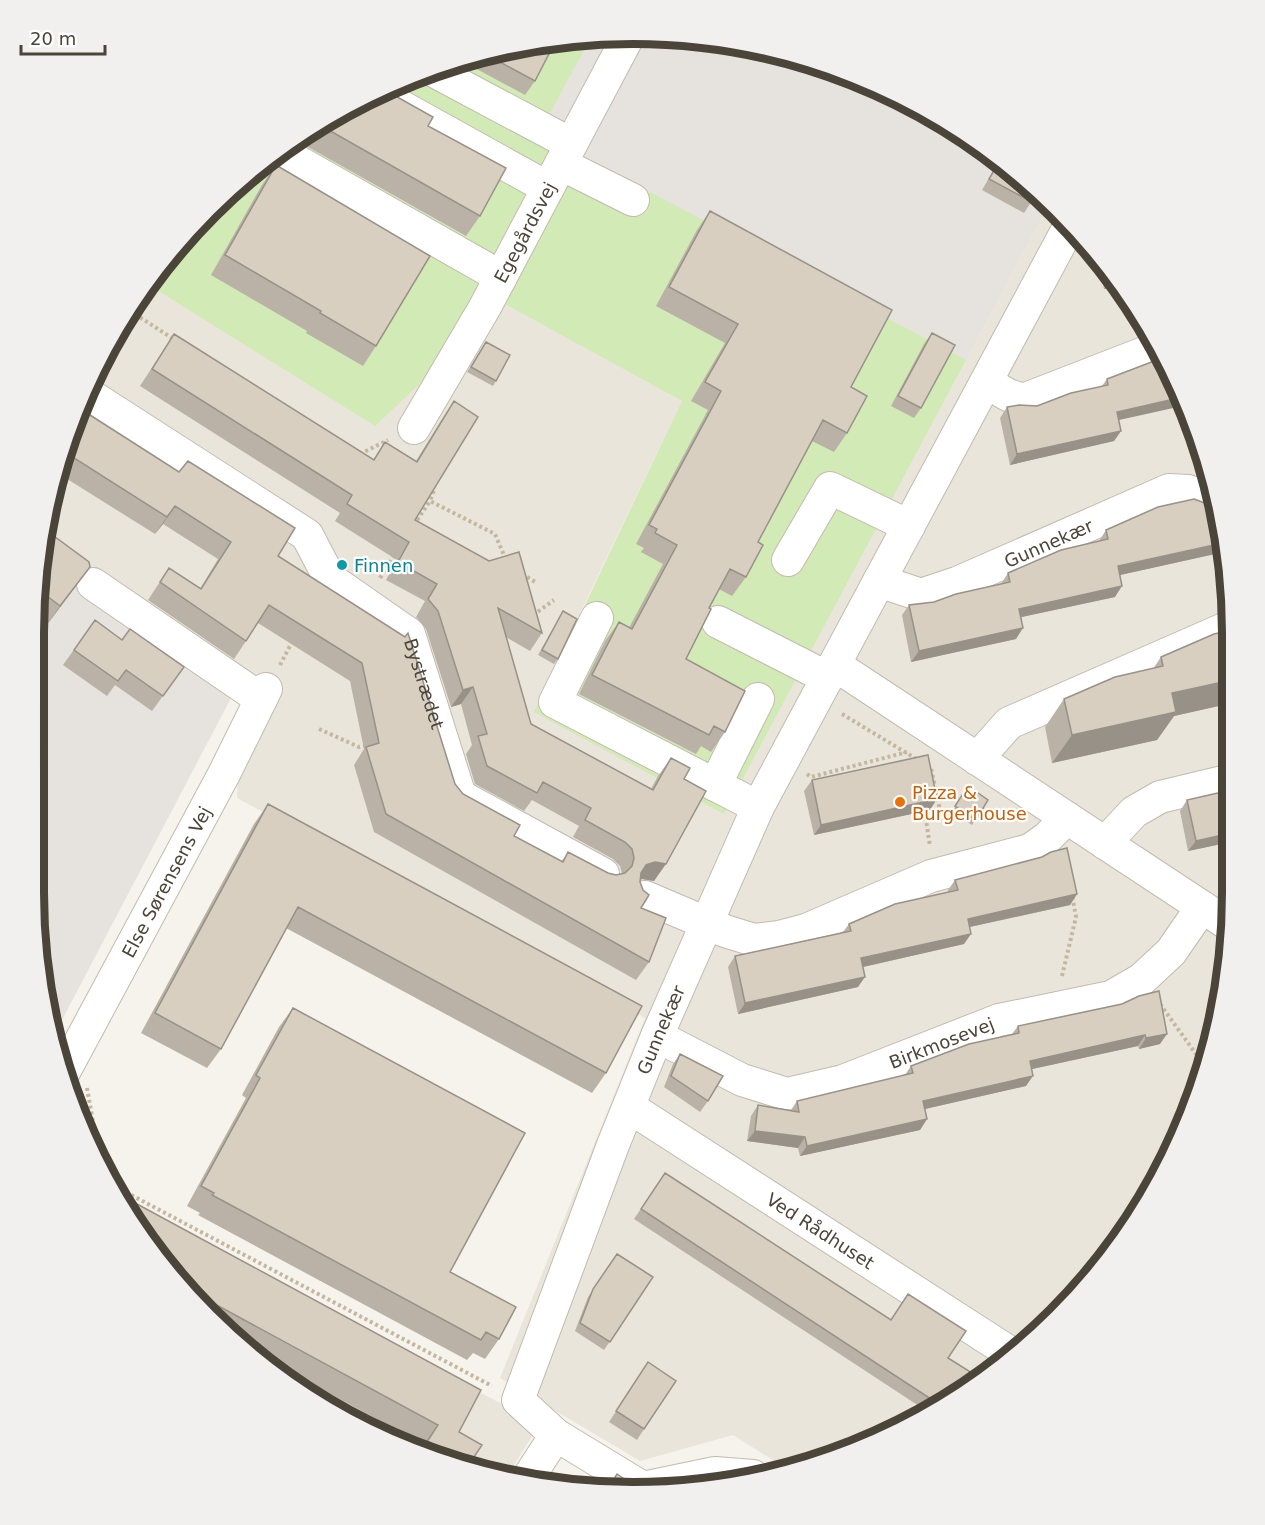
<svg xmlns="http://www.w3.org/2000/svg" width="1265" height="1525" viewBox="0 0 1265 1525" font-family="'DejaVu Sans',sans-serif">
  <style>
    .residential { fill: #eae5da }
    .industrial { fill: #e6e2dd }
    .green { fill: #d2eab5 }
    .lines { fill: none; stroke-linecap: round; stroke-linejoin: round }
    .minor-casing { stroke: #c2bbae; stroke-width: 34 }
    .path { stroke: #c4b79f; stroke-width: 4; stroke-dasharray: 3 3; stroke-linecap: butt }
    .minor { stroke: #fff; stroke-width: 32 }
    .wall { fill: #bab2a6 }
    .shaded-wall { fill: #979187 }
    .building { fill: #d8cfc1; stroke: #979187; stroke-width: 1.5 }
    .culture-dot { fill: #0f9aa8; stroke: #fff; stroke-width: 2 }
    .food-dot { fill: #e8710a; stroke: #fff; stroke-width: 2 }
    .labels { text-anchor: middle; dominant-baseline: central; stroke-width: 4.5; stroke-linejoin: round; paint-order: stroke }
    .street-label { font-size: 18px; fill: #4b4439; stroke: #fff }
    .culture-label { font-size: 18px; fill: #0d838f; stroke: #fff; text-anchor: start }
    .food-label { font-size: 18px; fill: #c56008; stroke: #fff; text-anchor: start }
    .rim { fill: none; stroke: #4b4439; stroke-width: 8 }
  </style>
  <rect width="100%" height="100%" fill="#f6f3ec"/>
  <!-- residential -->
  <path class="residential" d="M1050,203L1056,208L1131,299L1186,403L1204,461L1199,468L1208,474L1220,515L1232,632L1231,932L1200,1085L1152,1193L1083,1288L997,1368L862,1446L784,1467L733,1435L640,1461L500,1378L645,1018L237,798L241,679L43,532L54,477L95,368L147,284L375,426L505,304L682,401L580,613L724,814Z
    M122,1204L540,1424L508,1474L439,1460L300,1391L208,1316Z"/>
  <!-- industrial -->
  <path class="industrial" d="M632,33L749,44L862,79L965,134L1050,203L724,814L534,712L682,401L505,304L375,426L147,284L157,268L209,208L299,134L403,79L515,45Z
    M43,532L241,679L52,1039L33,892L38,555Z"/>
  <!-- green -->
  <path class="green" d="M591,37L539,133L966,360L724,814L534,712L682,401L505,304L375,426L147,284L157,268L209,208L299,134L403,79L515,45Z"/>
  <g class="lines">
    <defs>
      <g id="minor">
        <path d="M432,70L571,144"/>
        <path d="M377,93L548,188"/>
        <path d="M279,151L501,277"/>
        <path d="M561,164L633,200"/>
        <path d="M986,382L1008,395L1023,400L1157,348"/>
        <path id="s1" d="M85,392L307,535L330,579L409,634L460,796L603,874"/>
        <path id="s2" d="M414,428L485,307L630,33"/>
        <path d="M788,560L830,488L909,526"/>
        <path id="s3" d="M879,581L921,595L957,583L1169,490L1188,491L1216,501"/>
        <path d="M93,584L261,699"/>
        <path d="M597,618L555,702L758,807"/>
        <path d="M718,622L828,678"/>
        <path d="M835,665L1231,926"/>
        <path d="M977,759L1009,723L1231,626"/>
        <path d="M715,785L758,699"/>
        <path d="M1105,843L1134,812L1160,797L1231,780"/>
        <path d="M645,897L725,931L754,940L779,937L806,930L931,876L1030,850L1047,838L1067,818"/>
        <path id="s4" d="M657,1036L742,1080L787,1094L843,1081L999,1020L1111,997L1142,979L1171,952L1202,907"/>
        <path id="s5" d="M64,1072L224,774L266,689"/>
        <path id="s6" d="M629,1107L1012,1354"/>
        <path id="s7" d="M753,1476L715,1473L643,1488L556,1435L518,1400L613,1145L657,1036L758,807L1070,225"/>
        <path d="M528,1478L556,1435"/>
      </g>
    </defs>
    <!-- minor casing -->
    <use href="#minor" class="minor-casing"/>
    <!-- path -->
    <path class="path" d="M130,311L175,340
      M360,454L388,440
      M430,487L434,490L430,501L495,534L506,560
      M414,525L430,501
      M522,574L537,583
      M380,578L395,554
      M533,615L554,600
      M280,665L291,644
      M842,714L918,760
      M319,729L359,747L368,745
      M927,765L931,768L941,815L926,820L930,846
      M807,774L811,777L907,752
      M1062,976L1076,917L1072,895
      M1160,1004L1204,1065
      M87,1088L100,1161
      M107,1178L116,1187L492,1386"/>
    <!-- minor -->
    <use href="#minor" class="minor"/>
  </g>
  <!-- wall -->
  <path class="wall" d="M515,45L535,81L525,95L462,61Z
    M383,89L428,126L480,216L466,236L294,139L299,134Z
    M999,161L1037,193L1024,213L982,190Z
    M276,165L376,346L363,366L306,333L307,331L211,275L262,185Z
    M710,211L851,387L847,433L834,452L812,441L758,542L746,577L732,596L719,589L709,608L686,659L725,732L711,752L701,746L696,754L579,694L605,641L619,622L629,628L663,564L641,552L644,548L636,544L708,410L691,401L725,343L656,306L697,230Z
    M1098,259L1120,286L1104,289Z
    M127,316L134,321L121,339L98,367L96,366Z
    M932,333L921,408L914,418L891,406L924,344Z
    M174,334L373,460L385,442L416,461L442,419L454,401L415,520L542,633L530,651L506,637L531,724L651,789L658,776L671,758L684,779L654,881L642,879L640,880L641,908L649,962L636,980L374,832L354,765L364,749L350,681L258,623L234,659L148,600L169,568L200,589L218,559L163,524L155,534L56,472L79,408L278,556L405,637L455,784L463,794L514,836L561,862L568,852L608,873L616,875L622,874L620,866L613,859L573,837L579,826L532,800L524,811L475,784L466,754L472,745L461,704L451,707L426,629L416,617L425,601L386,580L397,560L335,521L340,513L140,386Z
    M486,342L496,381L493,386L467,372Z
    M1107,379L1121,431L1114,441L1010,465L1000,418L1007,407L1037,406L1102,386Z
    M1106,530L1224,552L1120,575L1115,597L1021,617L1016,639L911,662L902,615L909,605L934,602L1001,584L1008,573L1099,541Z
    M38,555L90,567L46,626L37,619Z
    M563,611L558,659L554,664L538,655Z
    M95,620L122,640L184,667L152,711L115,685L107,696L63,665Z
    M1232,630V703L1174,716L1157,740L1052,763L1045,727L1064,699L1153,669L1161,657Z
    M812,780L930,810L814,835L804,791Z
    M968,786L988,800L972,825L952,812Z
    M1187,800L1231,842L1188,851L1180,811Z
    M268,804L606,1073L592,1093L286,928L221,1049L207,1068L141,1033L254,824Z
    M955,880L1077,894L1070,905L970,927L964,944L863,967L858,987L738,1014L728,967L735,956L843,932L849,924L948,892V890Z
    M1122,1004L1160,1044L1139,1049L1138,1046L1032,1069L1026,1086L925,1109L927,1119L920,1130L800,1156L798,1148L747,1141L751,1116L758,1105L791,1110L797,1101L905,1075L911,1066L1012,1034L1018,1026Z
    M293,1008L450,1272L499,1339L485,1359L473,1353L467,1360L198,1215L200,1213L187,1206L246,1098L242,1095L279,1027Z
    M1210,1036L1208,1047L1207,1041Z
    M680,1054L708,1101L700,1112L664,1087L673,1064Z
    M1203,1070L1200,1085L1184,1120L1180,1099L1199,1071Z
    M658,1183L948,1358L980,1378L925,1410L634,1219Z
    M113,1191L459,1432L439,1460L421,1451L425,1445L252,1352L208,1316Z
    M617,1254L653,1277L604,1350L575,1331L588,1297Z
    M641,1373L644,1429L637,1440L609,1422Z"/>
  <!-- shaded-wall -->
  <path class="shaded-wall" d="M1113,277L1120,286L1104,289Z
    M134,321L121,339L98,367L110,349Z
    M1183,397L1187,405L1110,422L1117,412Z
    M1121,431L1114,441L1010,465L1017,454Z
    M175,506L163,524L155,534L167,517Z
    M1223,543L1224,552L1111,577L1118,566Z
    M90,567L76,586L46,626L60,606Z
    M1122,586L1115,597L1012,619L1019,609Z
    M1023,628L1016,639L911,662L919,651Z
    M1232,680V703L1174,716L1157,740L1052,763L1072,735L1172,693Z
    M473,687L461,704L451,707L463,690Z
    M937,799L930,810L814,835L821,825Z
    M1231,833V842L1188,851L1196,841Z
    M655,862L666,864L654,881L642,879L634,883L646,865Z
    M1077,894L1070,905L960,929L968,919Z
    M971,934L964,944L854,969L861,958Z
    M865,977L858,987L738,1014L745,1003Z
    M1167,1034L1160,1044L1139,1049L1146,1038Z
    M1145,1035L1138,1046L1023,1071L1030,1061Z
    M1033,1076L1026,1086L916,1111L923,1101Z
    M927,1119L920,1130L800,1156L807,1146Z
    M755,1131L805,1137L798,1148L747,1141Z"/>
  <!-- building -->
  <path class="building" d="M550,41V42L554,44L535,81L485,54L515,45Z
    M383,89L433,117L428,126L506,168L480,216L318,124Z
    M999,162L1037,193L1032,202L989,179Z
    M276,165L430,256L376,346L320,313L321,311L225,255Z
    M710,211L892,310L851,387L867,396L847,433L823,420L758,542L763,545L746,577L730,569L709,608L711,609L686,659L745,691L725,732L714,726L709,735L592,675L619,622L632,629L677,545L655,533L657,529L649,525L721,391L705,382L738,324L669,287Z
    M127,316L134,321L110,349L107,347Z
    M932,333L955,345L921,408L898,396Z
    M174,334L374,460L385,442L417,462L454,401L478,417L415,520L489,561L519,552L542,633L498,608L531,724L653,790L671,758L690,768L684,779L706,791L666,864L655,862L646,865L641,873L640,882L643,890L649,895L641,908L666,918L649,962L386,814L366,747L379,743L362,663L269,605L246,641L160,582L169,568L201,589L231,542L175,506L167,517L63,451L79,408L179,472L188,461L295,528L278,556L405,637L408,633L455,784L463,794L520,825L514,836L563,862L568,852L608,873L616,875L625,873L632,866L634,858L632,849L625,842L585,820L591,808L543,782L537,793L487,766L478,736L487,734L473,687L463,690L438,611L428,599L437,584L398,562L409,542L347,504L352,495L152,369Z
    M486,342L510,355L496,381L471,367Z
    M1162,358L1183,397L1117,412L1121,431L1017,454L1007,407L1019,405L1037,406L1071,393L1108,385L1107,379Z
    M1194,499L1218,508L1220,515L1223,543L1118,566L1122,586L1019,609L1023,628L919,651L909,605L934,602L956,594L1010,582L1008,573L1061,550L1108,539L1106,530L1158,507Z
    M43,528L89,562L90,567L60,606L38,589V555Z
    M563,611L577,619L558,659L542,650Z
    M95,620L122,640L130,629L184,667L163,696L126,670L118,681L74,650Z
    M1232,630V680L1172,693L1176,712L1072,735L1064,699L1115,677L1163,666L1161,657L1214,634Z
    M928,755L937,799L821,825L812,780Z
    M968,786L988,800L976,820L955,806Z
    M1231,790V833L1196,841L1187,800Z
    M268,804L642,1006L606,1073L298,907L221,1049L155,1013Z
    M1067,848L1077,894L968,919L971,934L861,958L865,977L745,1003L735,956L851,931L849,924L895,904L958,890L955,880L1042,857L1051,852Z
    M1159,991L1167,1034L1146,1038L1145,1035L1030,1061L1033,1076L923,1101L927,1119L807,1146L805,1137L755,1131L758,1105L799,1112L797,1101L913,1073L911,1066L969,1044L1019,1033L1018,1026L1122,1004L1139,996Z
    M293,1008L525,1133L450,1272L516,1307L499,1339L486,1332L481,1340L212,1195L214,1193L201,1186L260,1078L256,1075Z
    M680,1054L723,1076L708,1101L671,1076Z
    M1203,1070L1201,1080L1199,1071Z
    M665,1173L891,1320L908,1294L966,1331L948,1358L980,1378L937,1403L641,1209Z
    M113,1191L481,1390L459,1432L482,1445L468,1466L439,1460L421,1451L438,1425L189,1290Z
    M617,1254L653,1277L610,1342L580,1323L593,1289Z
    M648,1362L676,1381L644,1429L616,1411Z
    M617,1474L639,1489L607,1490Z
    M712,1475L730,1478L734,1481L711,1487L652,1489L654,1485L661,1486Z"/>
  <!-- markers -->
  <circle class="culture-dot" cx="342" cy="565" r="6"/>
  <circle class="food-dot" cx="900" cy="802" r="6"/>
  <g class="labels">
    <!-- street labels -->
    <g class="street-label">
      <text stroke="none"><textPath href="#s2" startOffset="225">Egegårdsvej</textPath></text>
      <text stroke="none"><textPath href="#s3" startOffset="182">Gunnekær</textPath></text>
      <text stroke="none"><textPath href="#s1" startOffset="462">Bystrædet</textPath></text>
      <text stroke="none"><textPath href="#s5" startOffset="216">Else Sørensens Vej</textPath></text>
      <text stroke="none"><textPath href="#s7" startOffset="662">Gunnekær</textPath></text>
      <text stroke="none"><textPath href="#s4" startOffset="306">Birkmosevej</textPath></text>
      <text stroke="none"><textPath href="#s6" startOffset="228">Ved Rådhuset</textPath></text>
    </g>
    <!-- culture labels -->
    <g class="culture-label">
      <text x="354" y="565">Finnen</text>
    </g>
    <!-- food labels -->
    <g class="food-label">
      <text x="912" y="792">Pizza &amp;<tspan x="912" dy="21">Burgerhouse</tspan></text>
    </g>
  </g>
  <!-- crop -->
  <path d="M0 0H1265V1525H0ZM633 44H633A589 589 0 0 1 1222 633V893A589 589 0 0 1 633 1482H633A589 589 0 0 1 44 893V633A589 589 0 0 1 633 44Z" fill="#f1f0ef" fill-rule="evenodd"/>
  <path class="rim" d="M633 44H633A589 589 0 0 1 1222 633V893A589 589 0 0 1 633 1482H633A589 589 0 0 1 44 893V633A589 589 0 0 1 633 44Z"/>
  <!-- scale -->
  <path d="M21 45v9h84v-9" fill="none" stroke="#4b4439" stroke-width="3"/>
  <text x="30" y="45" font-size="18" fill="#4b4439" stroke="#ffffff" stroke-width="4.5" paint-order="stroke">20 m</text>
</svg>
